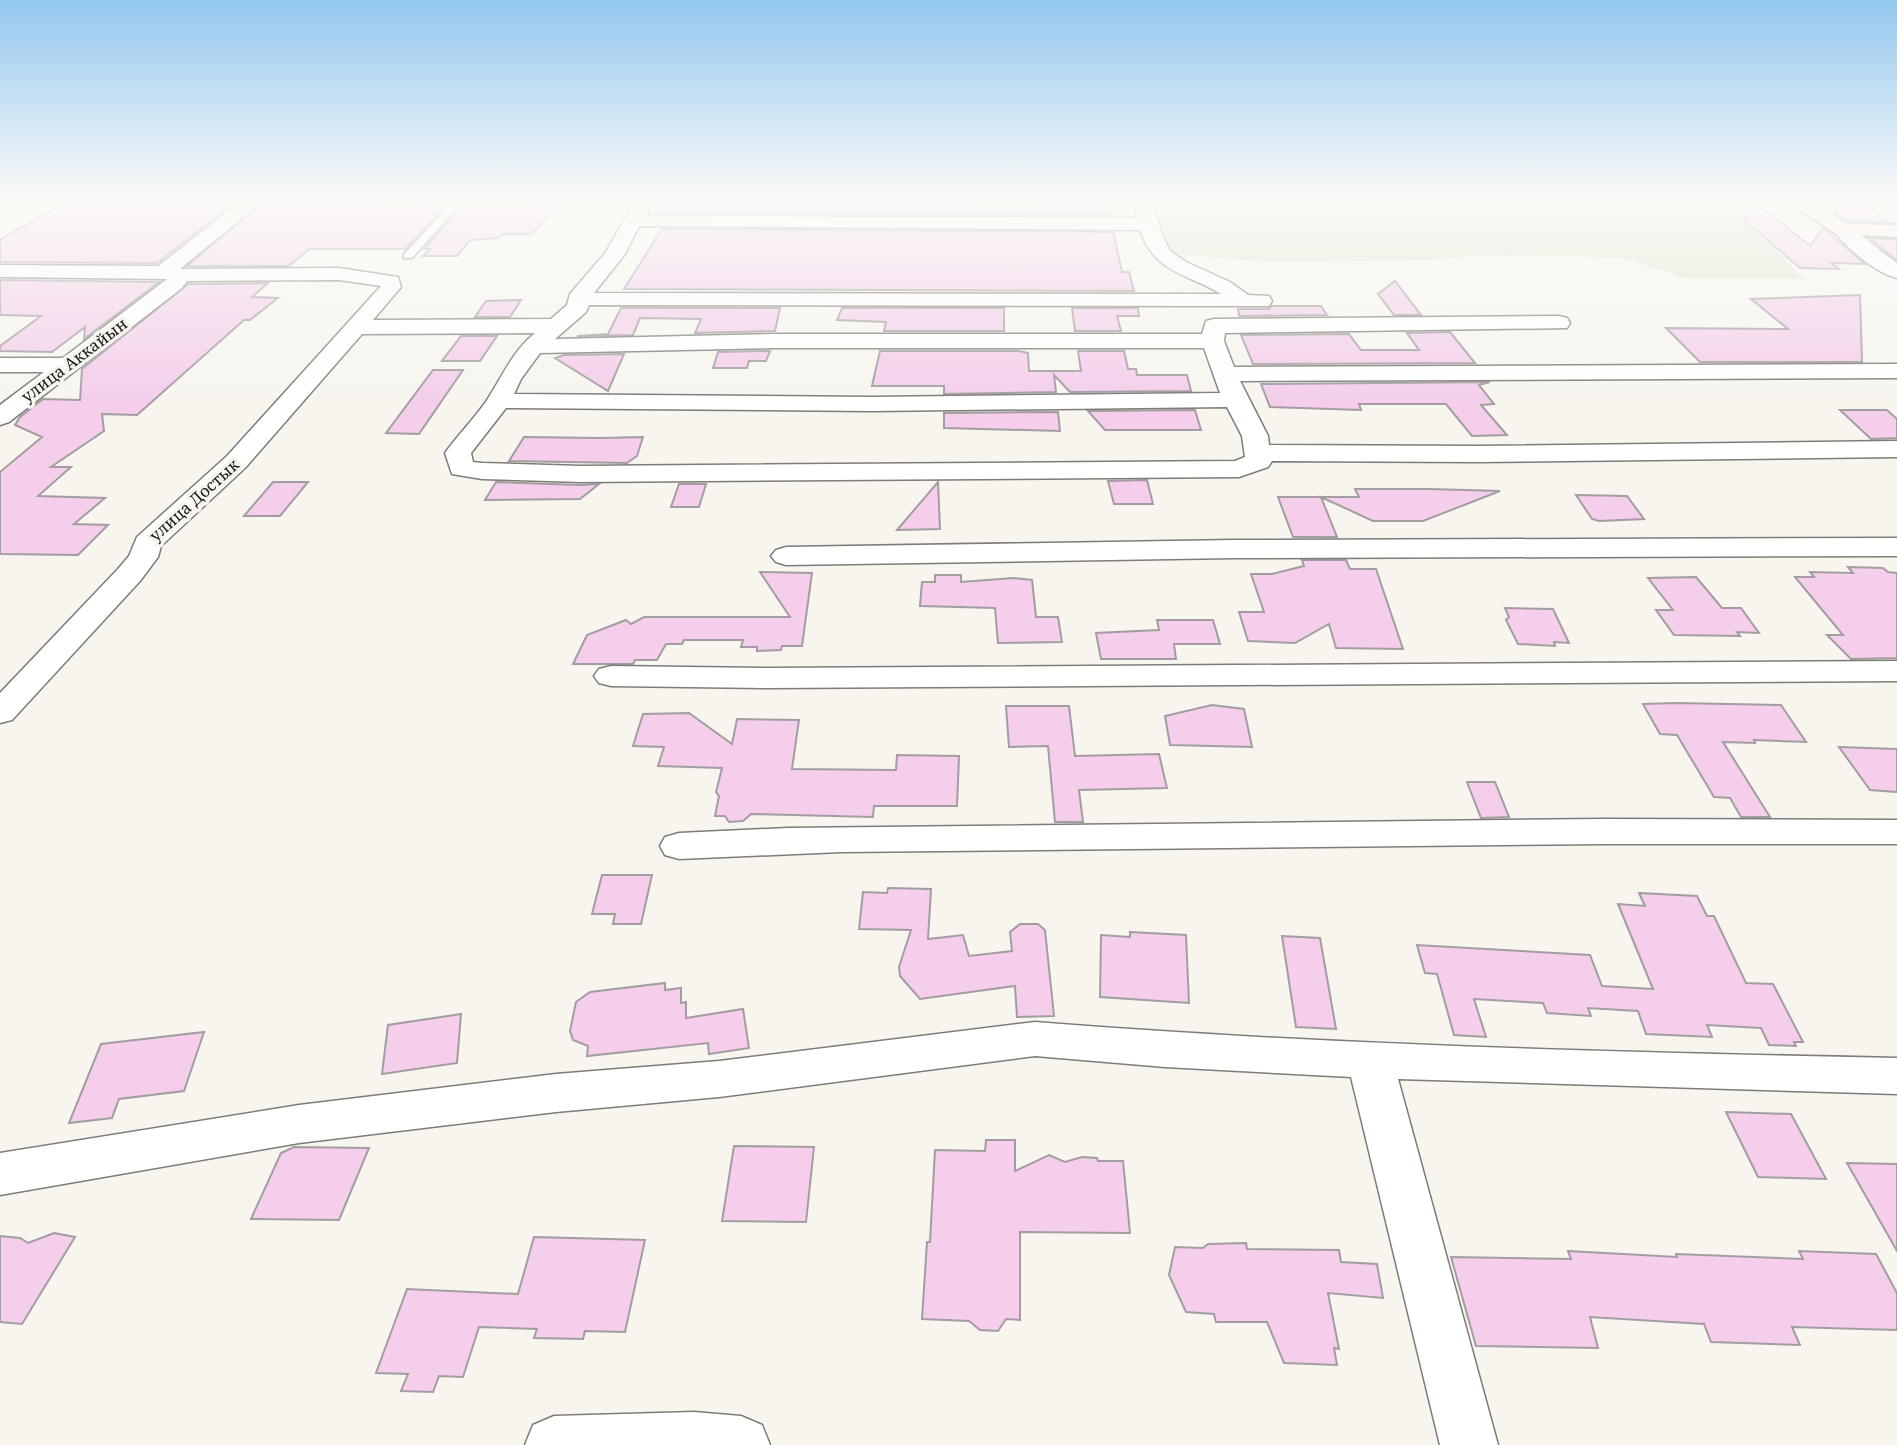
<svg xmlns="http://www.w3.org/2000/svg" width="1897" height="1445" viewBox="0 0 1897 1445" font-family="'Noto Serif',serif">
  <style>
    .green { fill: #d8e5cc }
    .building { fill: #f4ceeb; stroke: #a39da1; stroke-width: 2 }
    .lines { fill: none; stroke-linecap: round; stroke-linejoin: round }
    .service-casing { stroke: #7d7c76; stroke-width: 3 }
    .minor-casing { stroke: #7d7c76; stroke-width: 3 }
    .secondary-casing { stroke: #7d7c76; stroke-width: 4 }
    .service { fill: #fff; fill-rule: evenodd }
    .minor { fill: #fff; fill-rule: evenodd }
    .secondary { fill: #fbecee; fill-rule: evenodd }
    .labels { text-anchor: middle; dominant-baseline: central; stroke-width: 7; stroke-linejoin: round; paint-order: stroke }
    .far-street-label { font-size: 16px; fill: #181715; stroke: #f7f5ee }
  </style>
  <rect width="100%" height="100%" fill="#f7f5ee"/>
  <!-- green -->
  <path class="green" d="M1145,199H1722L1805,279L1686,278L1622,258L1488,255L1429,260L1271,262L1169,254Z"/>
  <!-- building -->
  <path class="building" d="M70,199H239L157,263L0,262V240Z
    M267,199H299L294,203L447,205L405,249H309L289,266H187Z
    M666,199L848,202L849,199H942L975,201L974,206L1033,207V200L1070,199L1102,201L1103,212H1109L1110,215L655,213Z
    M1843,199H1861L1887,222L1849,221L1834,212Z
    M527,203L560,204L532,234H503L499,238L470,240L457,256H423L430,249H424L463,205L524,207Z
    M1756,203L1810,246L1823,228L1865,264L1831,263L1839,269L1800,268L1743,219Z
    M662,229L1113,232L1122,272H1129L1134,291L624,289Z
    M1870,238L1897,240V260L1893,257Z
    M0,280L159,282L84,339L85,327L52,352L0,351V346L41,316L0,315Z
    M1395,281L1421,315H1394L1378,294Z
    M268,283L252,297L278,298L250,320H244L137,415L102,414L104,431L51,467H71L38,496L105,498L74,524L108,525L78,555L0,554V472L42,437L15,425L20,417L43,399L80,400L82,369L188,284Z
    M1860,295L1862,362H1700L1666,328L1788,329L1751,299Z
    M521,300L510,317H475L486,301Z
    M1272,306H1321L1327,315L1239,316L1238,309H1269Z
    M621,308H780L775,331L695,333L701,319L640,318L633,335L577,336L608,334Z
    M842,308H1004V331H884L886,322L837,320Z
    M1072,308H1138L1139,316H1117L1121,331H1075Z
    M1450,332L1475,363L1253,364L1241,335L1349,334L1361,350H1419L1407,333Z
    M461,336H497L480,361H442Z
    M770,351L766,361H749L747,368H713L718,352Z
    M880,351H1019L1028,353L1029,371H1081L1078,351H1124L1128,369H1136L1137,375H1187L1191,391L1070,392L1054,375L1056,392L944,394V386H872Z
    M624,354L608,391L555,358L564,355Z
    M433,370H463L419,434L386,433Z
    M1490,382L1479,385L1494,404L1481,405L1507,435L1472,436L1446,404H1359L1361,410L1270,407L1261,384Z
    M1195,410L1201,430H1105L1088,411Z
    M1840,410H1887L1897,419V438L1871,439Z
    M1058,412L1060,431L944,428V413Z
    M524,437L600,438L643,437L637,456L627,463L509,461Z
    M1147,480L1153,504H1114L1108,481Z
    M273,482H308L280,516H244Z
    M496,482L581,485L599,484L580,499L485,500Z
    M938,482L940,529L897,530Z
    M679,484H706L699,507H671Z
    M1355,489H1430L1500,491L1423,521H1373L1321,497L1337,537H1293L1278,497H1359Z
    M1576,495L1627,496L1644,519L1599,521L1592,519Z
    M1302,560H1346L1350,569H1376L1403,649L1336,648L1329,624L1295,643L1248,641L1239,612H1264L1251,574H1272L1304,566Z
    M1848,567L1883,568L1888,572L1897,573V658L1851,659L1827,635H1843L1795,577H1814L1810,572L1853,573Z
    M760,572L812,573L802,646H782L781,650L757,651V647H741L743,640H684L682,644H666L657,660H635L633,664H573L587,635L626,620L631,624L644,617H790Z
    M935,575H961V582L1013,578L1032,580L1036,617H1058L1062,642L998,643L995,608L920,606L922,582H935Z
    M1696,577L1722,608H1741L1759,633L1737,632L1740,636L1674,635L1656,610H1673L1648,578Z
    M1505,608L1553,609L1569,643L1554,642L1555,646L1518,644L1506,620L1509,617Z
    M1157,620H1213L1220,644H1174L1176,659H1101L1096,633L1159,630Z
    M1677,703L1781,705L1806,742L1754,740L1755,743L1723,742L1770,817H1741L1730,798L1714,797L1677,735L1660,734L1643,704Z
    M1212,705L1244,709L1252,747L1170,745L1165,716Z
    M1006,706H1069L1075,756L1159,754L1167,788L1079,790L1083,822H1055L1048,746L1009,747Z
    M689,713L732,744L737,719L799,720L792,769L896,770L897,755L959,756L957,806H874L873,817L751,814L743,821L729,822L725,816H715L719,796L716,792L722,768L658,766L664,747L633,746L643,714Z
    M1839,747L1897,749V792L1870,790Z
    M1467,782H1495L1509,817L1481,818Z
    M602,875H652L641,924H613L615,914H592Z
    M888,888L931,889L928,939L963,935L969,956L1012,951L1010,932L1020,924H1038L1045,930L1054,1016L1017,1017L1015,986L920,999L900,976L899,967L911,930L859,929L863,892L887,893Z
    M1639,893L1697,896L1707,916H1714L1746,983L1773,984L1803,1042H1794L1796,1046L1769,1045L1761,1028L1707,1025L1712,1037L1646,1034L1638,1011L1588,1008L1591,1016L1547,1013L1543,1003L1474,999L1486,1037L1454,1035L1437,974L1425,973L1417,945L1590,955L1602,986L1653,989L1618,904L1645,906Z
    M1130,932L1186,935L1189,1003L1100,997L1101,935L1130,937Z
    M1282,936L1320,938L1336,1029L1296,1027Z
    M665,983V990L681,988V1003L686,1002V1018L743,1009L749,1048L709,1054L708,1043L587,1056L588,1046L573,1040L570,1031L576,1002L590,992Z
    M461,1014L457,1063L382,1074L388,1025Z
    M204,1032L184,1091L119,1099L112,1118L69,1123L101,1044Z
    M1726,1112L1791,1114L1826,1179L1758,1177Z
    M986,1140H1015V1171L1049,1155L1065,1162L1082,1157L1097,1158L1098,1161H1123L1130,1233L1020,1232V1320L1006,1319L998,1331L980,1330L969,1321L922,1319L927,1242H930L935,1150L985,1151Z
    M734,1146L814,1147L806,1222L722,1221Z
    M294,1147L369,1148L339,1220L251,1219L281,1153Z
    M1847,1163L1897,1164V1251Z
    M54,1233L75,1237L22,1324L0,1322V1236L20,1238L28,1243Z
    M534,1237L645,1240L625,1332L585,1331L583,1339L534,1338L537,1329L479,1327L463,1377L439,1376L433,1392L401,1391L408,1374L376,1373L407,1289L518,1294Z
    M1246,1243L1247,1249L1339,1250L1341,1262L1377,1264L1383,1298L1328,1293L1339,1349L1334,1348L1337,1365L1284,1363L1267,1322H1216L1214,1314L1186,1312L1169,1275L1175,1247L1203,1248L1208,1244Z
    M1568,1251L1677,1257L1676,1254L1803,1259L1799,1251L1876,1254L1897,1293V1330L1792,1327L1800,1345L1711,1342L1704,1324L1590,1317L1598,1348L1476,1346L1451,1257L1571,1259Z"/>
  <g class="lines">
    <defs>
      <path id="service" d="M456,199H465L412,258H404V254Z"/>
      <path id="minor" d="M244,199H265L180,269L339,268L398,277L401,287L373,320L551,319L567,305L570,294L606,252L636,199H654L646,216L1137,218L1133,199H1151L1162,235L1170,251L1186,262L1230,282L1248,295L1269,296L1272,301L1269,306L589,305L586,312L555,339L773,334H1202L1206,321L1214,319L1559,316L1567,318L1570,323L1567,328L1225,333L1224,341L1234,367L1897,364V378L1240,381L1268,436L1269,445L1478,446L1897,441V457L1478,462L1272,461L1268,467L1239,477L581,482L482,479L452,474L445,453C458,435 474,419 487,400C503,376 511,353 535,333L362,334L245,468L161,546L158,557L140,581L12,720L0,723V693L118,569L129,556L137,537L227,456L381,286L339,280L187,281L182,288L9,422L0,425V405L44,372H0V358H63L167,279L0,277V265L158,266ZM639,226L1140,230C1155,274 1187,273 1221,294L594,293L625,254ZM773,348H1204L1220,393L872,397L514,394L521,379L540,353ZM1227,407L1242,436L1245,457L1235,461L581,466L482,463L473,462L471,453L506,408L872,411Z
        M1843,224C1854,227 1884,254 1897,263V278C1875,273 1847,248 1833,230L1836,226Z
        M1897,538V556L1234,558L786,565L776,562L771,556L776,550L786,547L1234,540Z
        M1897,661V681L767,688L611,686L599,683L594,676L599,669L611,666L767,668Z
        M1603,819L1897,820V844H1603L842,852L679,859L665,855L660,846L665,837L679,833L788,828Z
        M1035,1022C1322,1045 1610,1052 1897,1058V1094L1398,1079L1498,1445H1440L1351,1077L1165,1067L1035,1056L719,1097L556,1112L299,1143L0,1195V1153L299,1105L556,1074L719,1061Z
        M694,1412L741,1416L762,1425L770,1445H525L533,1425L554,1416Z"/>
      <path id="secondary" d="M1784,199H1808L1848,224L1897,225V237L1836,234Z"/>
    </defs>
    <!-- service casing -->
    <use href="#service" class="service-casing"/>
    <!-- minor casing -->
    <use href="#minor" class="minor-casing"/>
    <!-- secondary casing -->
    <use href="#secondary" class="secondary-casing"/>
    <!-- service -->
    <use href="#service" class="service"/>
    <!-- minor -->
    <use href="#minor" class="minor"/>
    <!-- secondary -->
    <use href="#secondary" class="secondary"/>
  </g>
  <!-- sky -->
  <linearGradient id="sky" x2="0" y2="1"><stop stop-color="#94c8f0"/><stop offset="0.5" stop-color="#fbfaf7"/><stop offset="1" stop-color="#fbfaf7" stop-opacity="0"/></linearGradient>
  <rect width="1897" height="402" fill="url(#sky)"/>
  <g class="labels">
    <!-- far-street labels -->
    <g class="far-street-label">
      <text transform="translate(74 360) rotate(-37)">улица Аккайын</text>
      <text transform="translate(194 500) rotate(-42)">улица Достык</text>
    </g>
  </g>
</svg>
